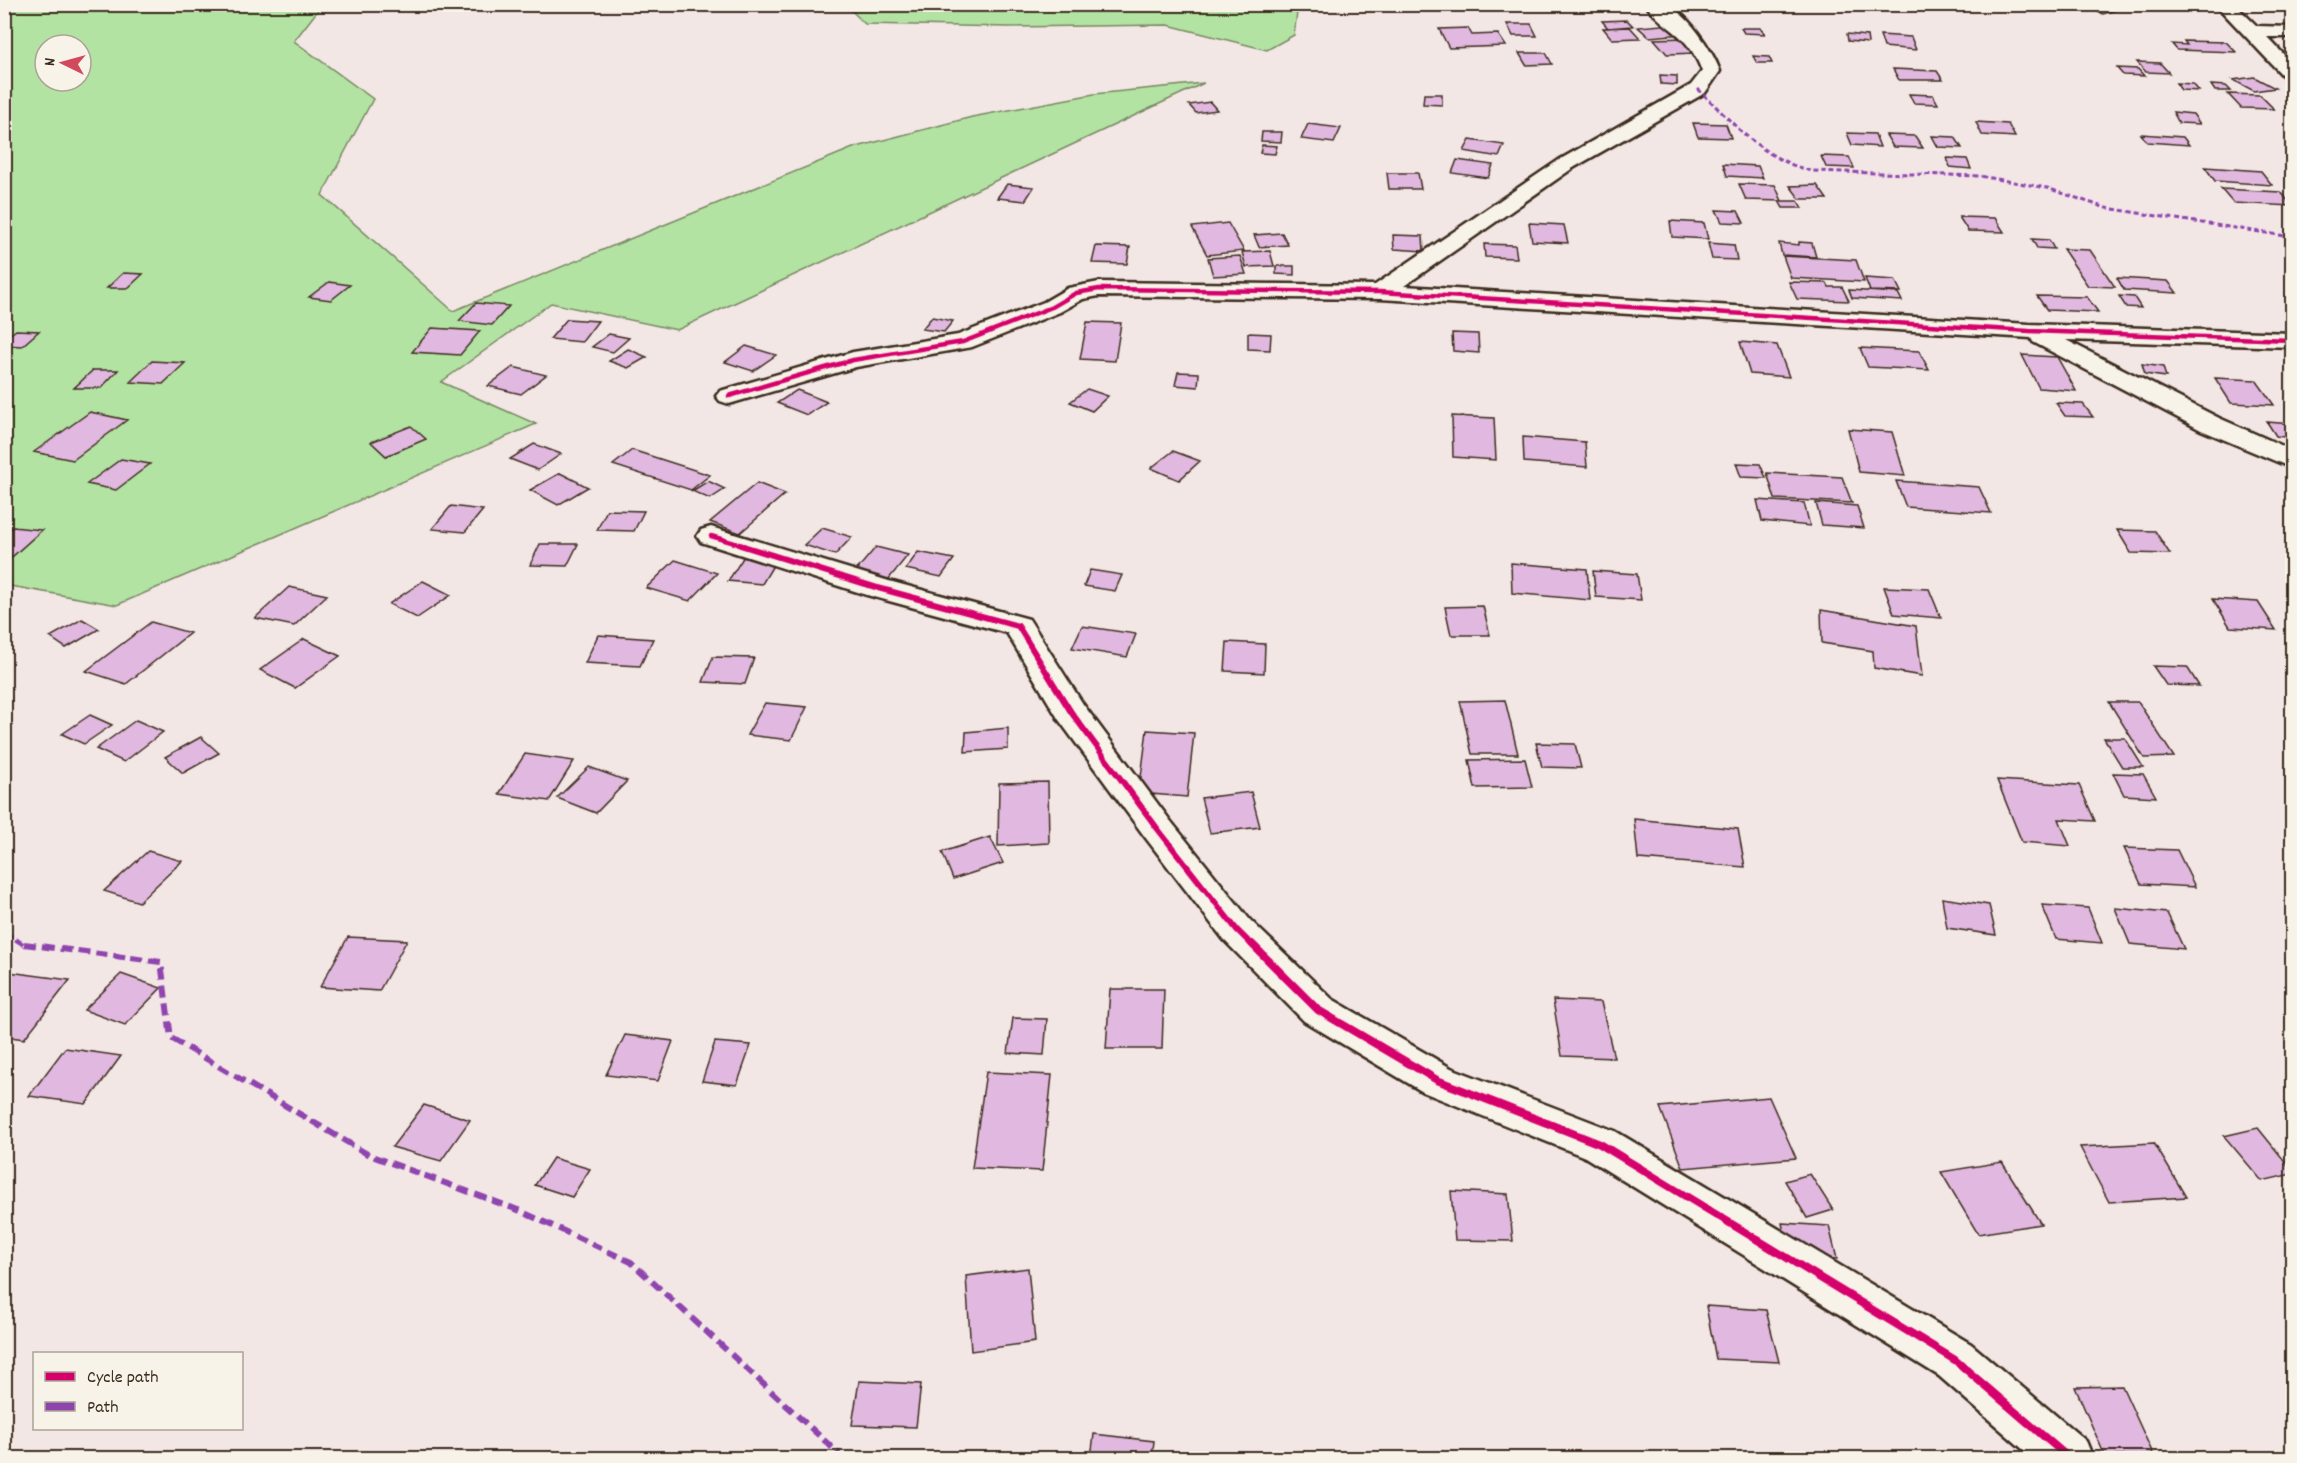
<svg xmlns="http://www.w3.org/2000/svg" width="2297" height="1463" viewBox="0 0 2297 1463" font-family="Dekko,sans-serif">
  <style>
    .green { fill: #b3e3a3; stroke: #778660; stroke-width: 1.5; fill-rule: evenodd }
    .building { fill: #e1b8df; stroke: #3b2a1e; stroke-width: 1.5 }
    .lines { fill: none; stroke-linecap: round; stroke-linejoin: round }
    .minor-casing { stroke: #3b2a1e; stroke-width: 5 }
    .minor { fill: #f7f3e8; fill-rule: evenodd }
    .quiet-far2 { stroke: #8e44ad; stroke-width: 3; stroke-dasharray: 5 3; stroke-linecap: butt }
    .quiet-far1 { stroke: #8e44ad; stroke-width: 4.5; stroke-dasharray: 9 4.5; stroke-linecap: butt }
    .quiet { stroke: #8e44ad; stroke-width: 6; stroke-dasharray: 12 6; stroke-linecap: butt }
    .cycleway-far2-casing { stroke: #f7f3e8; stroke-width: 8 }
    .cycleway-far1-casing { stroke: #f7f3e8; stroke-width: 10 }
    .cycleway-casing { stroke: #f7f3e8; stroke-width: 11 }
    .cycleway-far2 { stroke: #d6006c; stroke-width: 4.5 }
    .cycleway-far1 { stroke: #d6006c; stroke-width: 6 }
    .cycleway { stroke: #d6006c; stroke-width: 8 }
  </style>
  <rect width="100%" height="100%" fill="#f3e7e6"/>
  <filter id="ink" filterUnits="userSpaceOnUse"><feTurbulence type="fractalNoise" baseFrequency=".0167" numOctaves="2"/><feDisplacementMap in="SourceGraphic" scale="12" xChannelSelector="R" yChannelSelector="G"/><feConvolveMatrix kernelMatrix="1 2 1 2 8 2 1 2 1" color-interpolation-filters="sRGB"/></filter>
  <g filter="url(#ink)">
    <!-- green -->
    <path class="green" d="M4,5H322L294,41L373,99L322,195L453,311L853,148L972,117L1094,94L1204,83L677,330L551,303L441,382L536,424L117,605L5,585ZM45,45H81V81H45Z
      M846,5H1298L1294,35L1267,50L1168,25L1008,27L865,24Z"/>
    <!-- building -->
    <path class="building" d="M2088,4H2099L2116,10L2103,14L2082,6Z
      M1627,20L1633,26L1608,28L1602,21Z
      M1507,24H1531L1537,36H1513Z
      M1674,24L1686,34L1649,37L1638,27Z
      M1630,27L1640,38L1612,39L1603,28Z
      M1468,28L1472,35L1498,34L1506,46L1449,48L1439,29Z
      M1741,28H1761L1765,34L1744,33Z
      M1847,34L1867,36L1868,43L1848,41Z
      M1880,35L1911,37L1916,50L1884,47Z
      M1686,38L1699,53L1667,54L1654,39Z
      M2184,41L2226,42L2236,52L2177,50L2172,44L2187,45Z
      M1519,53H1546L1552,64L1526,65Z
      M1753,56L1769,57L1772,63H1757Z
      M2137,62L2160,63L2169,73L2146,72Z
      M2117,68L2138,69L2144,76L2123,75Z
      M1893,69L1937,71L1943,80H1899Z
      M1660,75L1677,76V85L1661,84Z
      M2254,77L2275,88L2254,91L2233,80Z
      M2176,83L2193,84L2199,91L2181,90Z
      M2211,85L2226,86L2231,91H2215Z
      M1424,94H1442V105L1423,104Z
      M1909,94L1933,95L1938,104L1914,103Z
      M2228,94L2260,95L2274,109L2241,108Z
      M1210,102L1217,110L1196,113L1189,105Z
      M2173,112L2193,114L2200,124L2179,123Z
      M1976,122L2008,124L2015,137L1982,135Z
      M1693,123L1726,124L1731,138L1698,137Z
      M1308,124L1341,128L1334,143L1301,139Z
      M1262,132H1282L1281,142L1261,141Z
      M1847,133L1875,134L1880,147L1852,145Z
      M2141,134L2183,137L2189,145L2147,142Z
      M1886,135L1915,136L1923,148L1893,147Z
      M1932,136L1955,137L1962,148L1938,147Z
      M1470,140L1504,145L1499,157L1464,151Z
      M1262,145L1277,146L1275,154L1260,153Z
      M1821,156L1849,157L1854,168L1826,167Z
      M1947,158L1967,159L1971,169L1950,167Z
      M1457,160L1493,165L1488,178L1452,173Z
      M1723,164L1758,166L1763,178L1727,176Z
      M2205,167L2261,171L2272,185L2215,181Z
      M1387,173H1418L1421,189H1389Z
      M1007,184L1034,187L1025,201L997,198Z
      M1739,184L1775,185L1782,201L1746,200Z
      M1817,185L1827,199H1800L1790,186Z
      M2221,189L2281,192L2292,206L2233,203Z
      M1779,201H1798L1802,208H1783Z
      M1716,210L1738,211L1744,223L1722,222Z
      M1959,217L1995,218L2004,232L1968,231Z
      M1670,221L1704,223L1708,239L1672,237Z
      M1228,223L1244,251L1207,255L1192,227Z
      M1529,223L1564,225L1568,243L1532,241Z
      M1282,233L1288,245L1259,247L1254,235Z
      M1393,235L1423,236L1424,251L1394,249Z
      M2032,239L2049,240L2054,249L2037,248Z
      M1799,242L1812,243L1816,257L1782,255L1779,243L1799,245Z
      M1708,243L1734,245L1737,260L1712,259Z
      M1484,244L1515,245L1517,258L1485,257Z
      M1096,246L1130,247L1127,264L1092,263Z
      M2063,249L2090,250L2115,287L2088,286Z
      M1270,251L1274,266L1246,267L1242,252Z
      M1240,256L1246,274L1213,276L1208,258Z
      M1783,256L1856,260L1864,282L1791,278Z
      M1276,266H1294V275L1276,274Z
      M123,273L143,274L128,288H107Z
      M1865,278L1895,280L1901,292L1870,291Z
      M2117,278L2168,281L2177,293L2124,290Z
      M329,282L350,285L331,300L309,297Z
      M1789,282L1827,283L1829,287H1842L1849,301L1797,299Z
      M1849,290L1898,293L1902,301L1852,298Z
      M2037,296L2087,297L2098,312L2047,310Z
      M2119,296L2134,297L2141,308L2126,307Z
      M476,303L509,306L492,325L459,321Z
      M932,317L953,321L944,332L922,329Z
      M567,319L598,321L582,342L550,339Z
      M1087,322L1121,323L1115,361L1080,359Z
      M432,328L480,331L460,355L412,352Z
      M16,330L39,331L22,346L4,345V339Z
      M1248,333L1271,334L1270,350L1248,349Z
      M1452,333L1478,334L1479,353L1453,351Z
      M609,334L629,338L613,352L592,347Z
      M1740,342L1777,345L1789,377L1750,374Z
      M746,346L776,355L753,371L725,362Z
      M1860,348L1919,351L1929,370L1868,367Z
      M628,349L647,357L628,368L609,361Z
      M2022,355L2057,357L2076,391L2039,388Z
      M152,361L185,363L163,384L130,382Z
      M2142,364L2163,367L2166,377L2145,374Z
      M513,367L546,375L521,394L488,386Z
      M93,370H118L101,388H74Z
      M1178,372L1199,373L1198,387L1175,385Z
      M2215,378L2256,380L2274,405L2231,403Z
      M1087,389L1108,396L1092,411L1070,402Z
      M797,390L827,402L807,415L777,403Z
      M2056,403L2083,404L2093,417L2065,416Z
      M90,412L127,420L73,460L34,452Z
      M1452,416L1494,418L1496,460L1453,457Z
      M2267,422L2292,424V438L2276,436Z
      M411,426L426,439L386,456L371,442Z
      M1848,429L1892,432L1905,476L1859,472Z
      M1523,437L1585,442L1587,467L1524,462Z
      M534,444L561,454L538,470L510,459Z
      M632,450L710,475L691,490L613,465Z
      M1173,451L1200,461L1179,480L1151,468Z
      M121,459L150,464L116,490L87,484Z
      M1736,463L1760,464L1766,478L1741,477Z
      M560,473L588,487L558,505L530,490Z
      M1767,473L1842,477L1852,503L1775,499Z
      M708,481L725,489L710,499L692,491Z
      M1896,481L1979,487L1991,513L1906,507Z
      M757,483L785,494L740,533L710,522Z
      M1757,500L1804,503L1810,526L1762,521Z
      M1816,503L1857,506L1864,528L1822,525Z
      M451,506L483,510L465,532L432,529Z
      M607,510L644,511L634,531L597,530Z
      M13,527L42,530L4,564V535Z
      M822,528L852,537L835,555L804,545Z
      M2117,530L2155,531L2170,554L2131,553Z
      M540,544H578L567,566L530,565Z
      M876,547L908,555L888,580L855,572Z
      M918,552L954,559L941,577L906,569Z
      M746,553L778,557L762,584L728,581Z
      M675,560L717,573L690,601L646,588Z
      M1511,563L1587,569L1590,600L1512,593Z
      M1090,570L1122,575L1115,591L1084,586Z
      M1593,571L1637,574L1641,600L1596,597Z
      M423,581L451,595L417,618L389,604Z
      M289,587L327,595L294,626L255,618Z
      M1884,587L1929,589L1941,618L1894,614Z
      M2213,599L2258,602L2276,630L2230,627Z
      M1483,606L1490,635H1451L1445,607Z
      M1821,610L1916,626L1922,676L1874,668L1873,651L1822,643Z
      M82,619L99,629L66,648L50,637Z
      M151,622L190,633L126,684L86,671Z
      M1082,626L1136,634L1127,657L1072,648Z
      M598,635L653,639L640,666L585,663Z
      M304,639L340,656L295,688L260,670Z
      M1227,642L1265,644L1264,673L1225,671Z
      M713,657L754,658L745,684L703,682Z
      M2153,666L2187,667L2199,686L2166,685Z
      M1505,700L1518,754H1472L1460,701Z
      M2109,702H2138L2174,757L2144,758Z
      M765,703L807,707L791,740L747,735Z
      M90,715L112,725L84,744L62,734Z
      M136,720L163,732L124,762L96,749Z
      M1008,728V749L965,752L966,732Z
      M1147,730L1194,733L1187,797L1139,793Z
      M201,737L219,753L183,773L165,757Z
      M2104,738H2125L2143,767H2122Z
      M1536,743L1575,744L1581,768L1542,767Z
      M525,754L574,761L549,801L499,794Z
      M1525,759L1532,787L1475,788L1469,760Z
      M589,767L627,781L596,813L557,798Z
      M2113,773L2143,774L2156,797L2124,795Z
      M1997,780L2079,785L2095,821L2059,819L2070,846L2022,842Z
      M1048,782L1049,843L998,846L999,783Z
      M1251,792L1260,827L1210,833L1201,798Z
      M1634,819L1738,829L1745,867L1638,859Z
      M990,837L1003,863L953,879L942,852Z
      M2124,848L2177,850L2195,887L2141,884Z
      M148,851L182,861L139,902L104,891Z
      M1942,898L1989,905L1996,935L1947,928Z
      M2042,905L2088,908L2102,943L2056,939Z
      M2115,908L2167,913L2184,949L2130,944Z
      M348,937L407,940L379,991L320,987Z
      M9,972L70,980L24,1039L4,1036V978Z
      M121,974L161,988L125,1025L84,1010Z
      M1110,989H1164L1162,1049H1106Z
      M1553,1000L1601,1002L1614,1058L1562,1056Z
      M1013,1018L1047,1019L1044,1055L1008,1053Z
      M625,1035L673,1041L658,1081L606,1075Z
      M715,1042L751,1045L737,1085L702,1081Z
      M65,1048L121,1056L86,1104L29,1096Z
      M986,1072L1052,1075L1042,1171L972,1168Z
      M1769,1097L1796,1158L1683,1168L1660,1107Z
      M424,1105L470,1120L441,1161L392,1147Z
      M2258,1128L2292,1170V1174L2262,1181L2224,1136Z
      M2154,1143L2186,1197L2109,1202L2080,1147Z
      M553,1158L590,1169L572,1197L535,1185Z
      M2002,1162L2041,1224L1978,1234L1941,1172Z
      M1810,1174L1833,1210L1807,1218L1785,1181Z
      M1451,1191L1508,1194L1513,1241L1455,1240Z
      M1782,1223L1829,1226L1837,1259L1789,1255Z
      M1028,1268L1035,1342L971,1351L966,1276Z
      M1706,1306L1766,1310L1779,1362L1716,1359Z
      M859,1381L921,1384L916,1427L852,1425Z
      M2122,1386L2154,1456H2105L2075,1387Z
      M1094,1434L1154,1441L1152,1458H1091Z"/>
    <g class="lines">
      <defs>
        <path id="minor" d="M1645,4C1650,4 1658,3 1664,4C1686,10 1713,51 1720,71L1705,93L1573,168L1404,286L2029,324L2292,333V347L2066,340L2219,418L2292,450V468L2201,430L2033,342L2031,338L1380,299L1099,296L1083,299L1060,312L972,347L856,367L729,404L720,401L716,396L720,391L853,352L958,335L1044,302L1068,288L1099,282L1375,285L1559,160L1691,85L1702,71C1686,30 1667,33 1645,4Z
          M2215,4H2234L2257,26L2292,27V37H2267L2292,63V80L2285,78Z
          M711,527L889,581L1029,619L1083,704L1169,819L1250,920L1332,999L1451,1068L1615,1131L1971,1344L2086,1441L2093,1458H2033L1939,1376L1585,1157L1423,1092L1304,1021L1224,940L1145,837L1059,720L1007,633L867,595L701,542L697,536L701,530Z"/>
      </defs>
      <!-- minor casing -->
      <use href="#minor" class="minor-casing"/>
      <!-- minor -->
      <use href="#minor" class="minor"/>
      <!-- quiet-far2 -->
      <path class="quiet-far2" d="M1698,89C1736,125 1759,157 1811,171L1980,176L2047,188L2106,208L2292,237"/>
      <!-- quiet-far1 -->
      <path class="quiet-far1" d="M4,932L26,946"/>
      <!-- quiet -->
      <path class="quiet" d="M24,944L161,962L171,1038L369,1155L518,1210L631,1262L838,1453L837,1458"/>
      <defs>
        <path id="cycleway-far2" d="M729,396L853,360L963,342L1052,307L1076,293L1099,289L1380,292L2029,331L2292,340
          M711,536L745,546"/>
        <path id="cycleway-far1" d="M740,545L878,588L1018,626L1071,712L1157,828L1237,930L1253,946"/>
        <path id="cycleway" d="M1252,944L1318,1010L1437,1080L1600,1144L1955,1360L2069,1458"/>
      </defs>
      <!-- cycleway-far2 casing -->
      <use href="#cycleway-far2" class="cycleway-far2-casing"/>
      <!-- cycleway-far1 casing -->
      <use href="#cycleway-far1" class="cycleway-far1-casing"/>
      <!-- cycleway casing -->
      <use href="#cycleway" class="cycleway-casing"/>
      <!-- cycleway-far2 -->
      <use href="#cycleway-far2" class="cycleway-far2"/>
      <!-- cycleway-far1 -->
      <use href="#cycleway-far1" class="cycleway-far1"/>
      <!-- cycleway -->
      <use href="#cycleway" class="cycleway"/>
    </g>
  </g>
  <!-- margin -->
  <rect width="2297" height="1463" fill="none" stroke="#f7f3e8" stroke-width="24"/>
  <rect x="12" y="12" width="2273" height="1439" fill="none" stroke="#3b2a1e" stroke-width="2" filter="url(#ink)"/>
  <!-- legend -->
  <rect x="33" y="1352" width="210" height="78" fill="#f7f3e8" stroke="#aca397" stroke-width="1.5"/>
  <rect x="45" y="1372" width="30" height="9" fill="#d6006c" stroke="#aca397" stroke-width="1.5"/>
  <text x="87" y="1382" font-size="18" fill="#3b2a1e">Cycle path</text>
  <rect x="45" y="1402" width="30" height="9" fill="#8e44ad" stroke="#aca397" stroke-width="1.5"/>
  <text x="87" y="1412" font-size="18" fill="#3b2a1e">Path</text>
  <!-- north arrow -->
  <g transform="translate(63 63) rotate(275)"><circle r="28" fill="#f7f3e8" stroke="#aca397" stroke-width="1.5"/>
  <path d="M0-4.5L10 22L0 15L-10 22Z" fill="#d1495b"/>
  <text y="-9" font-size="16" font-weight="bold" text-anchor="middle" fill="#3b2a1e">N</text>
  </g>
</svg>
